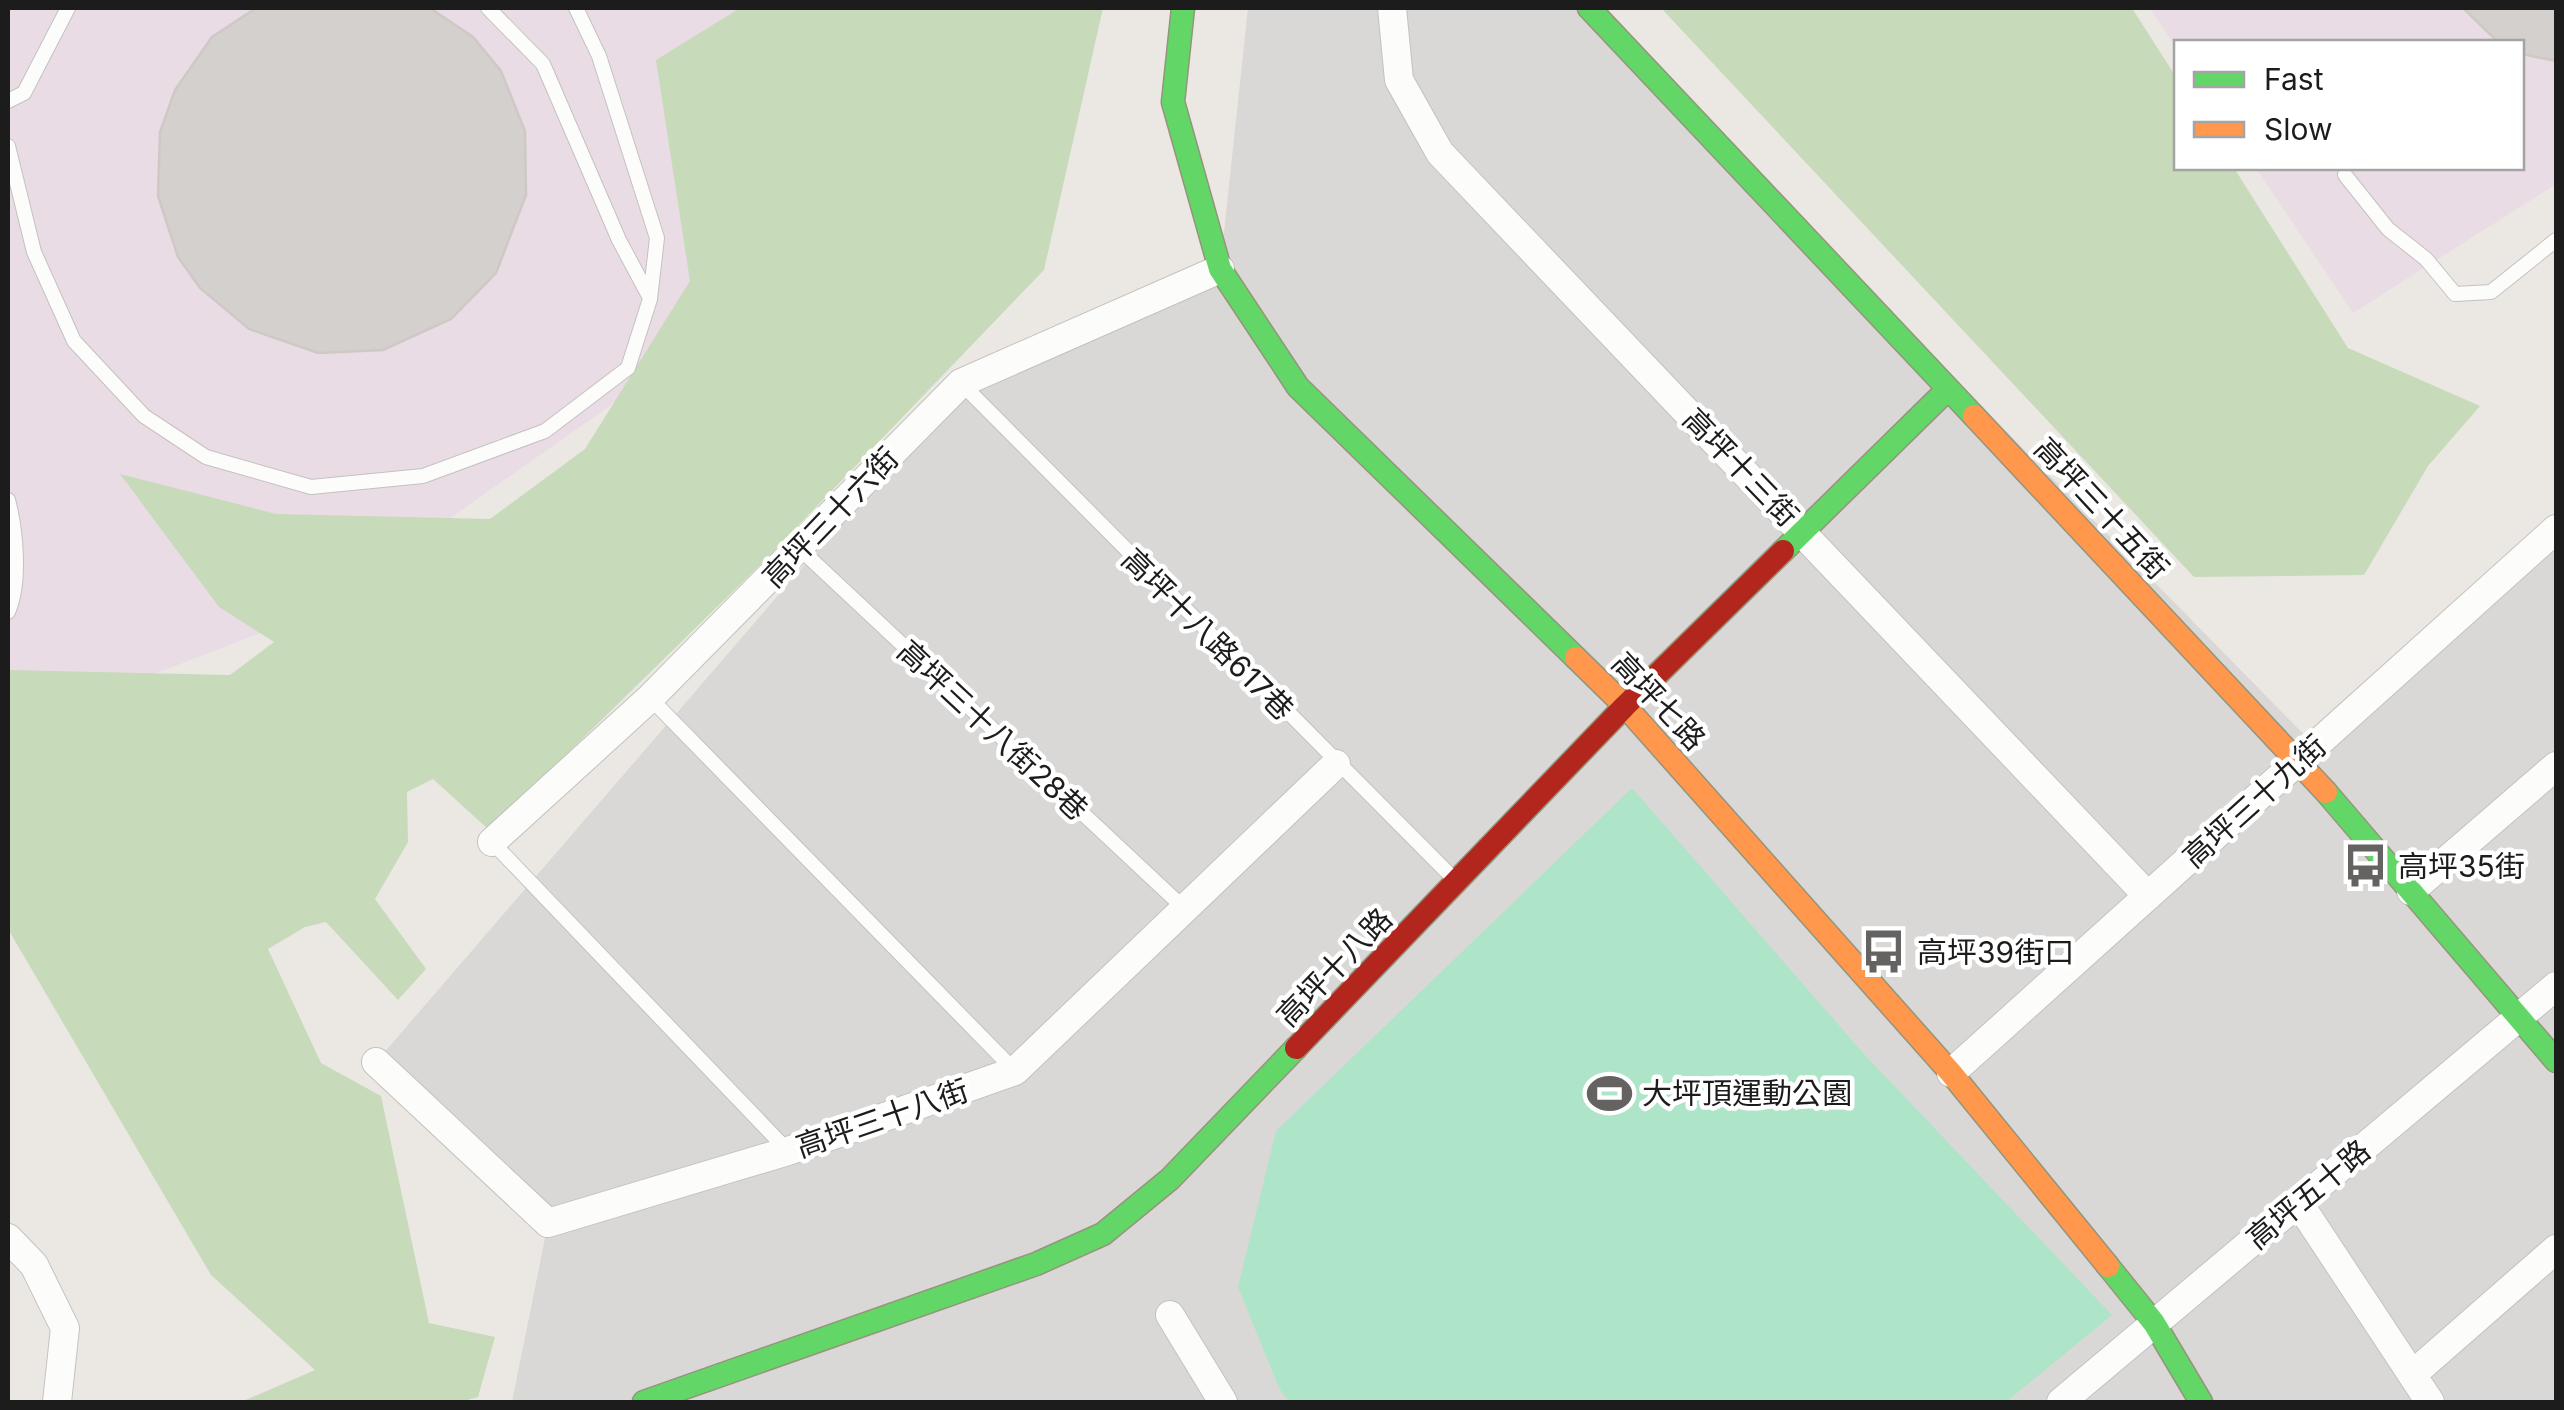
<svg xmlns="http://www.w3.org/2000/svg" width="2564" height="1410" viewBox="0 0 2564 1410" font-family="Inter,'Noto Sans TC',sans-serif">
  <style>
    .residential { fill: #dad8d6 }
    .industrial { fill: #e9dce5 }
    .forest { fill: #c7dab9 }
    .pitch { fill: #aee4c8 }
    .building { fill: #d3d0cd; stroke: #cec9c5; stroke-width: 2.5 }
    .lines { fill: none; stroke-linecap: round; stroke-linejoin: round }
    .lane-casing { stroke: #c3c2c0; stroke-width: 16 }
    .street-casing { stroke: #c3c2c0; stroke-width: 30 }
    .fast-casing { stroke: #95947c; stroke-width: 25 }
    .slow-casing { stroke: #95947c; stroke-width: 25 }
    .jam-casing { stroke: #95947c; stroke-width: 25 }
    .lane { stroke: #fcfcfb; stroke-width: 14 }
    .street { stroke: #fcfcfb; stroke-width: 28 }
    .fast { stroke: #63d668; stroke-width: 22 }
    .slow { stroke: #ff974d; stroke-width: 22 }
    .jam { stroke: #b3261e; stroke-width: 22 }
    .labels { text-anchor: middle; dominant-baseline: central; stroke-width: 9; stroke-linejoin: round; paint-order: stroke }
    .street-label { font-size: 30px; fill: #1c1c1c; stroke: #fff }
    .poi-label { font-size: 30px; fill: #1c1c1c; stroke: #fff; text-anchor: start }
  </style>
  <rect width="100%" height="100%" fill="#ebe8e4"/>
  <!-- residential -->
  <path class="residential" d="M1248,8H1591L2321,752L2556,542V1402H512L548,1223L376,1062L961,383L1220,269Z"/>
  <!-- industrial -->
  <path class="industrial" d="M8,8H760L793,277L318,611L92,698L8,749Z
    M2150,8H2556V184L2353,313L2256,168H2522V42H2176V47Z"/>
  <!-- forest -->
  <path class="forest" d="M740,8H1103L1044,270L769,556L489,830L433,779L407,792L408,842L375,899L426,969L398,1000L326,922L305,927L268,949L321,1063L381,1096L429,1323L495,1337L478,1397L460,1402H241L315,1370L211,1275L8,929V670L230,675L274,642L219,607L120,474L276,514L490,519L585,449L690,281L656,60Z
    M1661,8H2132L2176,77V168H2234L2348,348L2480,406L2428,466L2364,575L2194,577Z"/>
  <!-- pitch -->
  <path class="pitch" d="M1632,788L1864,1054L2112,1315L2006,1402H1289L1279,1388L1238,1287L1276,1131Z"/>
  <!-- building -->
  <path class="building" d="M256,8H430L473,37L501,71L525,131L526,195L496,273L451,319L383,350L318,353L249,329L200,288L178,257L158,196L160,132L175,90L212,37Z
    M2463,8H2556V61L2522,54V42H2498Z"/>
  <g class="lines">
    <defs>
      <path id="lane" d="M488,8L543,64L619,240L650,298
        M8,101L24,93L68,8
        M8,146L34,252L74,341L144,416L206,457L311,487L423,476L545,431L628,368L650,299L657,238L599,56L576,8
        M2345,175L2388,229L2426,259L2455,294L2491,292L2556,240
        M961,383L1454,879
        M8,500C16,530 21,583 8,612
        M800,549L1186,910
        M650,698L1015,1071
        M492,842L788,1151"/>
      <path id="street" d="M1392,8L1399,80L1440,153L2148,896
        M492,842L650,698L961,383L1220,269
        M2411,891L2556,766
        M376,1062L548,1223L788,1151L1015,1071L1336,764
        M1951,1073L2556,529
        M2298,1202L2430,1402
        M8,1238L34,1265L65,1328L57,1402
        M1170,1315L1223,1402
        M2413,1374L2556,1249
        M2061,1402L2556,986"/>
      <path id="fast" d="M1183,8L1173,102L1220,269L1298,387L1576,658
        M1589,8L1974,416
        M1783,551L1948,389
        M2326,792L2556,1061
        M2108,1266L2154,1323L2201,1402
        M644,1402L1036,1264L1103,1234L1170,1179L1296,1048"/>
      <path id="slow" d="M1974,416L2326,792
        M1576,658L1625,706L1951,1073L2108,1266"/>
      <path id="jam" d="M1296,1048L1625,706L1783,551"/>
    </defs>
    <!-- lane casing -->
    <use href="#lane" class="lane-casing"/>
    <!-- street casing -->
    <use href="#street" class="street-casing"/>
    <!-- fast casing -->
    <use href="#fast" class="fast-casing"/>
    <!-- slow casing -->
    <use href="#slow" class="slow-casing"/>
    <!-- jam casing -->
    <use href="#jam" class="jam-casing"/>
    <!-- lane -->
    <use href="#lane" class="lane"/>
    <!-- street -->
    <use href="#street" class="street"/>
    <!-- fast -->
    <use href="#fast" class="fast"/>
    <!-- slow -->
    <use href="#slow" class="slow"/>
    <!-- jam -->
    <use href="#jam" class="jam"/>
  </g>
  <!-- icons -->
  <defs>
    <symbol id="bus-bare" viewBox="-9 -9 18 18"><path d="M-5-6H5V4H4V6H2V4H-2V6H-4V4H-5ZM-3.5-4V0h7V-4ZM-3.5 1.2v1.5H-2V1.2ZM2 1.2v1.5H3.5V1.2Z" fill="#646362" stroke="#fff" stroke-width="2.5" paint-order="stroke"/></symbol>
    <symbol id="stadium-bare" viewBox="-9 -9 18 18"><path d="M0-5a6.5 5 0 1 0 0 10a6.5 5 0 1 0 0-10ZM-3.5-1.8h7v3.6h-7Z" fill="#646362" stroke="#fff" stroke-width="2.5" paint-order="stroke"/></symbol>
  </defs>
  <g fill-rule="evenodd">
    <use href="#bus-bare" x="2334" y="834" width="63" height="63"/>
    <use href="#bus-bare" x="1852" y="920" width="63" height="63"/>
    <use href="#stadium-bare" x="1578" y="1062" width="63" height="63"/>
  </g>
  <g class="labels">
    <!-- street labels -->
    <g class="street-label">
      <text transform="translate(1741 467) rotate(46)">高坪十三街</text>
      <text transform="translate(2102 508) rotate(47)">高坪三十五街</text>
      <text transform="translate(830 517) rotate(-46)">高坪三十六街</text>
      <text transform="translate(1208 634) rotate(45)">高坪十八路617巷</text>
      <text transform="translate(1659 701) rotate(47)">高坪七路</text>
      <text transform="translate(993 730) rotate(43)">高坪三十八街28巷</text>
      <text transform="translate(2254 801) rotate(-42)">高坪三十九街</text>
      <text transform="translate(1334 967) rotate(-46)">高坪十八路</text>
      <text transform="translate(882 1118) rotate(-19)">高坪三十八街</text>
      <text transform="translate(2308 1194) rotate(-40)">高坪五十路</text>
    </g>
    <!-- poi labels -->
    <g class="poi-label">
      <text x="2398" y="866">高坪35街</text>
      <text x="1917" y="952">高坪39街口</text>
      <text x="1642" y="1093">大坪頂運動公園</text>
    </g>
  </g>
  <!-- border -->
  <rect width="2564" height="1410" fill="none" stroke="#1c1c1c" stroke-width="20"/>
  <!-- legend -->
  <rect x="2174" y="40" width="350" height="130" fill="#ffffff" stroke="#a4a4a4" stroke-width="2.5"/>
  <rect x="2194" y="72" width="50" height="15" fill="#63d668" stroke="#a4a4a4" stroke-width="2.5"/>
  <text x="2264" y="90" font-size="30" fill="#1c1c1c">Fast</text>
  <rect x="2194" y="122" width="50" height="15" fill="#ff974d" stroke="#a4a4a4" stroke-width="2.5"/>
  <text x="2264" y="140" font-size="30" fill="#1c1c1c">Slow</text>
</svg>
